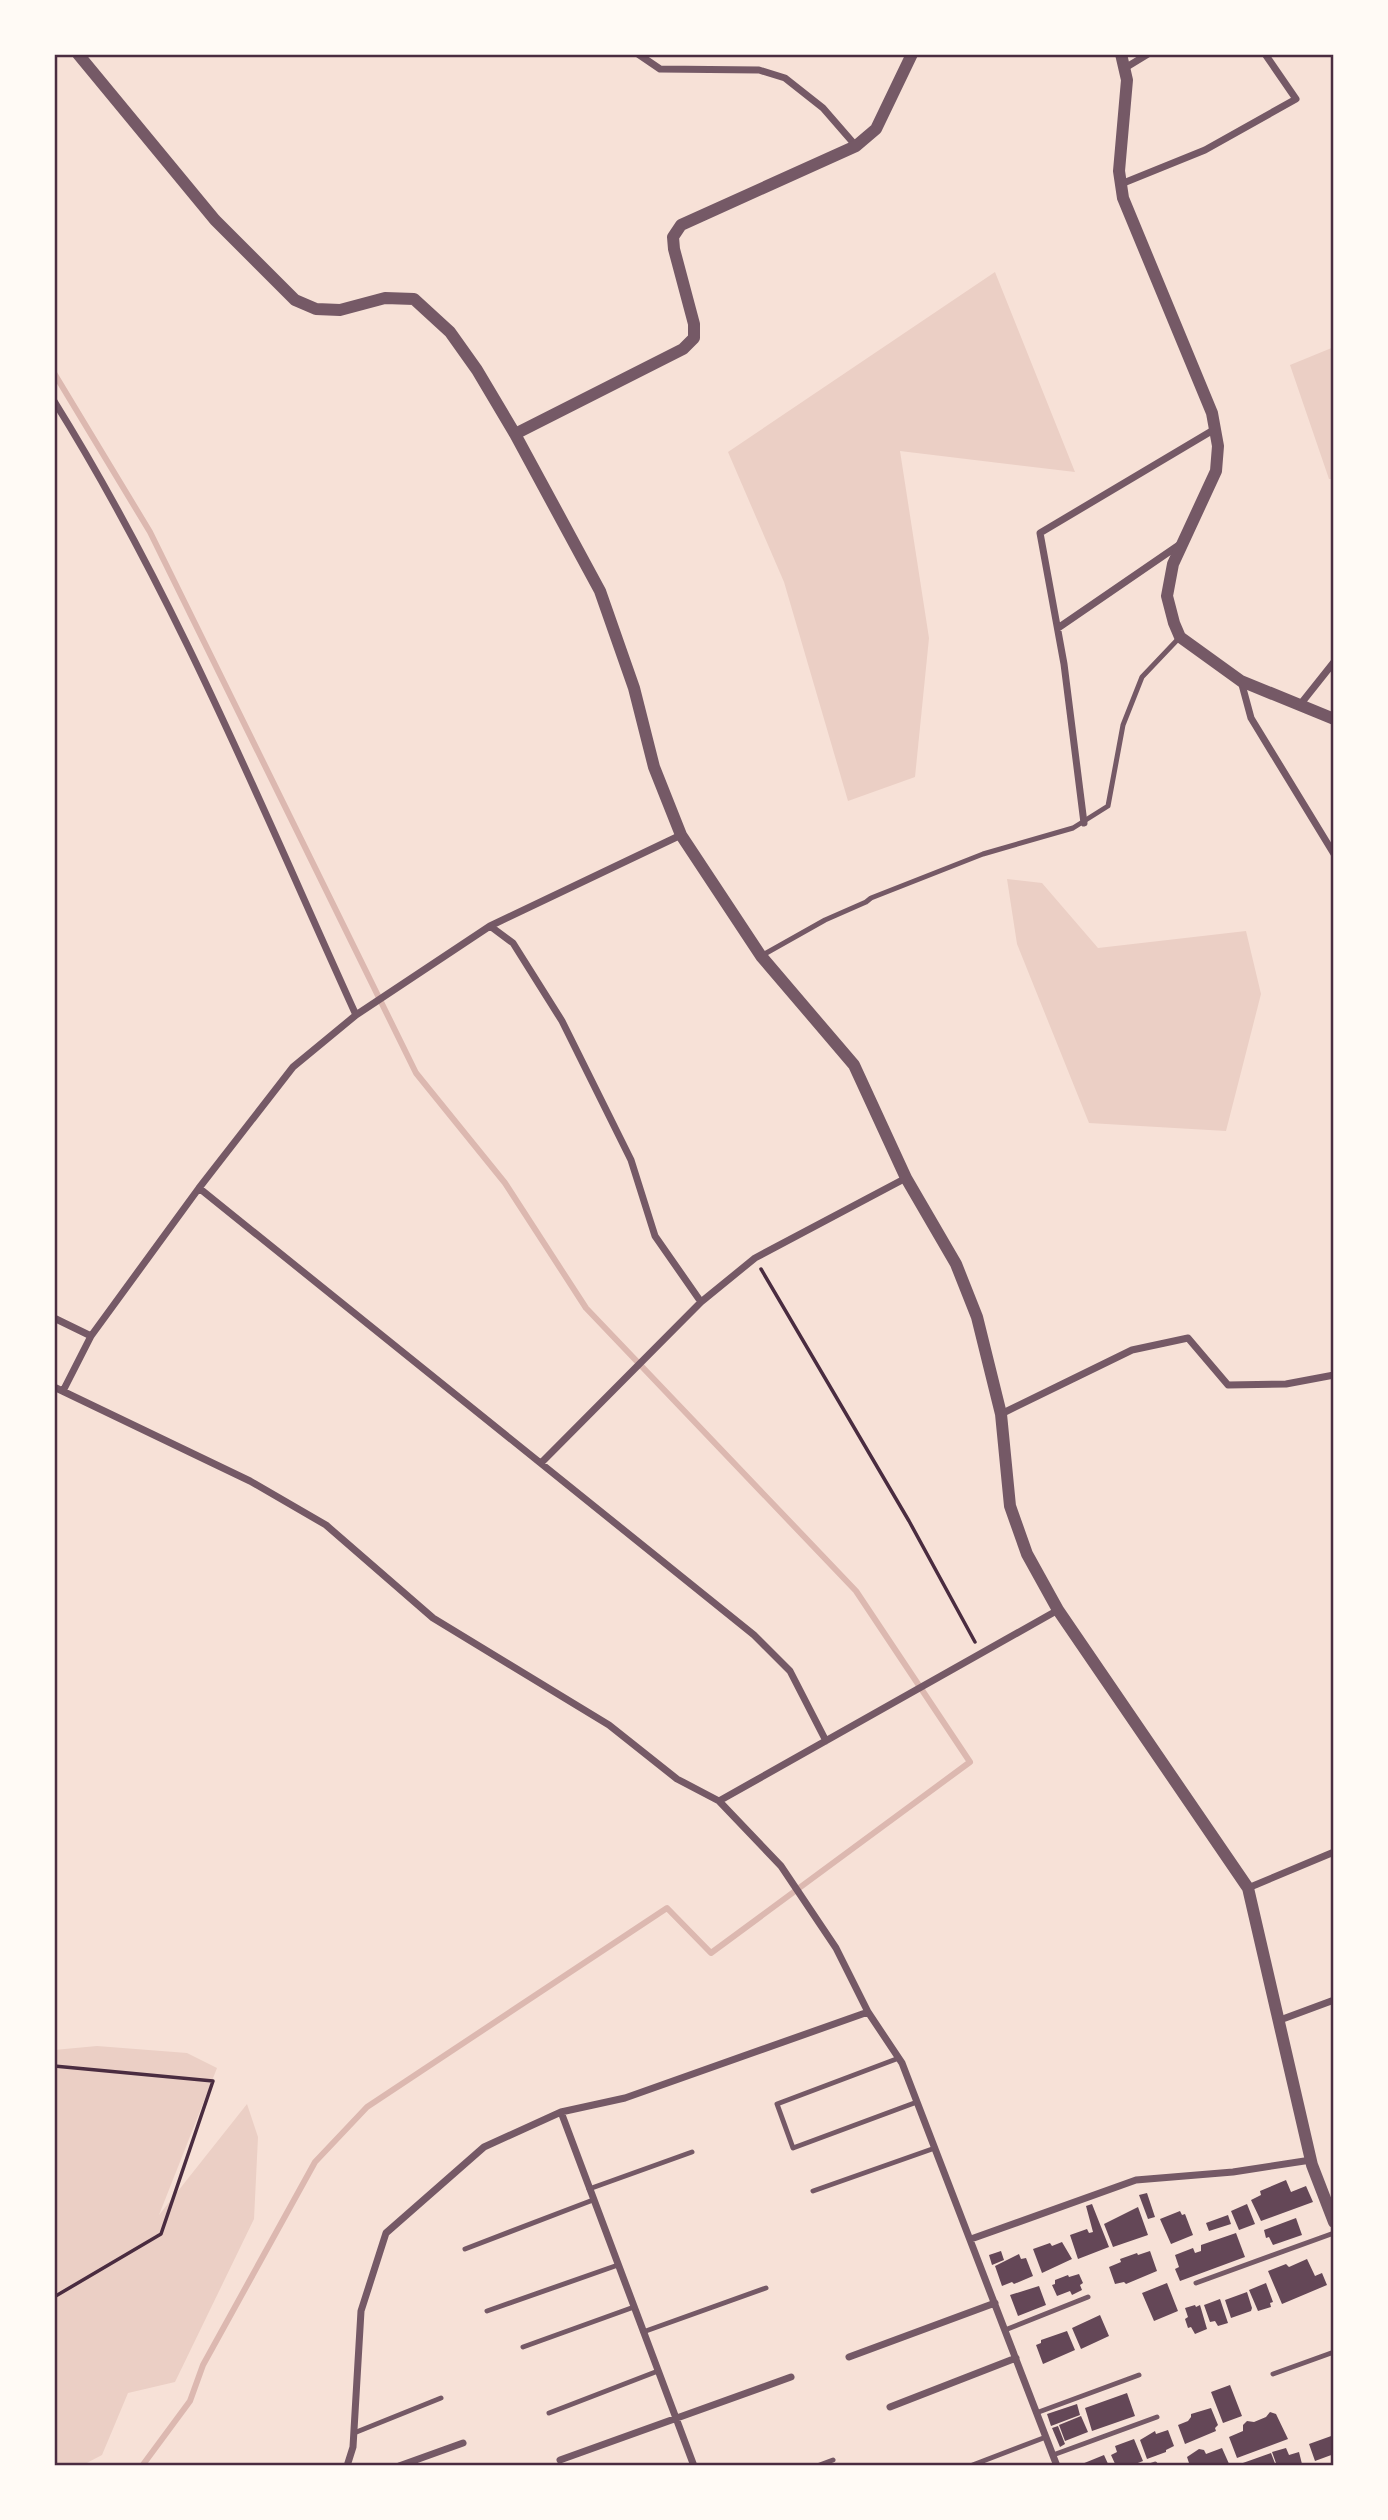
<svg xmlns="http://www.w3.org/2000/svg" width="1388" height="2520" viewBox="0 0 1388 2520" font-family="'Fira Sans Condensed',sans-serif">
  <style>
    .green { fill: #ebcfc5 }
    .lines { fill: none; stroke-linecap: round; stroke-linejoin: round }
    .stream { stroke: #dcb8b0; stroke-width: 6 }
    .building { fill: #644757 }
    .path { stroke: #4a2c40; stroke-width: 3.5 }
    .service { stroke: #755966; stroke-width: 5 }
    .minor { stroke: #755966; stroke-width: 7 }
    .tertiary { stroke: #755966; stroke-width: 12 }
    .neatline { fill: none; stroke: #4a2c40; stroke-width: 2.5 }
  </style>
  <rect width="100%" height="100%" fill="#f7e1d7"/>
  <!-- green -->
  <path class="green" d="M995,272L1075,472L900,451L929,638L915,777L848,801L784,582L728,452Z
    M1334,347V479H1329L1290,365Z
    M1007,879L1042,883L1098,948L1246,931L1261,994L1226,1131L1089,1123L1017,944Z
    M97,2046L187,2053L217,2068L159,2215L247,2104L258,2137L254,2219L175,2382L128,2393L102,2455L81,2466H54V2050Z"/>
  <g class="lines">
    <!-- stream -->
    <path class="stream" d="M54,373L150,532L416,1073L505,1183L586,1308L856,1591L970,1762L711,1953L667,1908L367,2107L315,2162L203,2365L190,2401L142,2466"/>
  </g>
  <!-- building -->
  <path class="building" d="M1286,2180L1291,2192L1306,2186L1313,2202L1261,2221L1251,2200L1261,2195L1260,2191Z
    M1147,2193L1155,2217L1148,2219L1139,2195Z
    M1092,2204L1109,2247L1078,2259L1070,2235L1087,2229L1089,2233L1093,2232L1086,2206Z
    M1247,2204L1255,2224L1239,2230L1231,2211Z
    M1138,2207L1148,2235L1113,2247L1104,2224Z
    M1180,2211L1182,2215L1185,2214L1193,2235L1171,2244L1160,2219Z
    M1228,2215L1231,2224L1209,2231L1206,2223Z
    M1296,2218L1302,2235L1273,2245L1269,2237L1266,2238L1264,2230Z
    M1236,2233L1245,2257L1180,2281L1175,2269L1179,2267L1175,2255L1193,2248L1195,2253L1201,2251V2245Z
    M1062,2242L1072,2259L1042,2273L1033,2249L1050,2243L1052,2246Z
    M1001,2251L1004,2260L992,2265L989,2255Z
    M1150,2251L1157,2271L1126,2284L1124,2282L1115,2284L1109,2267L1121,2262L1120,2259L1137,2253L1138,2255Z
    M1019,2254L1021,2259L1026,2258L1033,2276L1014,2284L1012,2282L1002,2286L995,2266Z
    M1307,2259L1315,2276L1322,2273L1327,2285L1282,2304L1268,2271L1286,2264L1289,2267Z
    M1079,2274L1083,2283L1080,2285L1082,2290L1072,2295L1070,2291L1057,2296L1052,2285L1055,2284V2280L1068,2275L1069,2277Z
    M1167,2283L1178,2311L1154,2321L1142,2293Z
    M1266,2283L1273,2302L1270,2303L1271,2307L1258,2311L1249,2290Z
    M1039,2286L1046,2305L1018,2316L1010,2295Z
    M1247,2292L1252,2308L1251,2311L1231,2318L1225,2300Z
    M1220,2299L1228,2323L1218,2326L1215,2321L1210,2322L1204,2305Z
    M1195,2305L1196,2307L1200,2305L1207,2329L1195,2334L1191,2327L1188,2328L1185,2319L1188,2317L1185,2308Z
    M1100,2315L1109,2336L1081,2349L1072,2328Z
    M1067,2331L1075,2350L1043,2364L1036,2345L1041,2343V2340Z
    M1230,2385L1242,2416L1223,2423L1211,2392Z
    M1127,2393L1135,2416L1092,2431L1085,2408Z
    M1077,2404L1080,2415L1051,2426L1047,2414Z
    M1211,2408L1218,2425L1215,2428L1216,2431L1185,2444L1178,2425L1188,2421L1191,2417V2414Z
    M1270,2412L1276,2414L1288,2439L1237,2458L1229,2437L1243,2431V2425L1247,2421L1254,2422L1266,2417Z
    M1081,2416L1088,2432L1065,2441L1059,2425Z
    M1058,2426L1065,2444L1060,2447L1052,2428Z
    M1168,2430L1174,2446L1166,2450V2452L1147,2459L1140,2440L1155,2431L1156,2434Z
    M1334,2435V2454L1315,2461L1309,2444Z
    M1134,2439L1143,2461L1130,2466H1116L1111,2455L1117,2452L1115,2446Z
    M1222,2448L1230,2466H1190L1187,2457L1199,2449L1204,2450L1206,2454Z
    M1286,2448L1289,2455L1299,2452L1302,2464L1277,2466L1272,2452Z
    M1271,2453L1276,2466H1240V2464Z
    M1104,2455L1109,2466H1077Z"/>
  <g class="lines">
    <!-- path -->
    <path class="path" d="M761,1269L909,1521L975,1642
      M54,2066L213,2081L161,2234L54,2297"/>
    <!-- service -->
    <path class="service" d="M761,956L825,920L866,902L871,898L983,854L1073,828L1108,806L1123,725L1142,677L1180,637
      M899,2058L777,2104L793,2148L917,2102
      M589,2189L692,2152
      M813,2191L935,2148
      M465,2249L593,2200
      M1196,2283L1334,2233
      M487,2311L618,2265
      M1005,2330L1088,2297
      M643,2332L766,2288
      M523,2347L634,2307
      M1273,2374L1334,2352
      M549,2413L658,2371
      M1036,2413L1139,2375
      M354,2433L441,2398
      M1053,2455L1157,2417
      M817,2466L833,2460
      M970,2466L1046,2437
      M1149,2466L1155,2464"/>
    <!-- minor -->
    <path class="minor" d="M638,54L660,69L759,70L785,78L823,108L856,146
      M1125,68L1148,54
      M1121,184L1205,150L1296,99L1265,54
      M54,401C175,595 262,808 356,1015
      M1058,628L1179,545
      M1241,681L1251,718L1334,854
      M1299,706L1334,662
      M1084,823L1064,664L1040,533L1215,429
      M490,926L513,943L562,1021L631,1160L655,1236L701,1302
      M199,1188L754,1635L790,1671L826,1741
      M54,1318L91,1336
      M54,1387L250,1481L326,1525L433,1618L609,1725L677,1779L719,1801L781,1866L836,1948L868,2012L902,2063L1057,2466
      M63,1391L91,1336L199,1188L293,1067L356,1015L490,926L681,835
      M1001,1414L1132,1350L1188,1338L1228,1385L1286,1384L1334,1375
      M541,1463L701,1302L755,1258L906,1178
      M719,1801L1058,1610
      M1248,1888L1334,1852
      M1280,2020L1334,2000
      M561,2112L694,2466
      M971,2239L1136,2180L1233,2172L1311,2160
      M849,2357L995,2303
      M890,2407L1016,2358
      M560,2460L791,2377
      M347,2466L353,2447L361,2311L386,2233L484,2147L561,2112L625,2098L868,2012
      M399,2466L463,2443"/>
    <!-- tertiary -->
    <path class="tertiary" d="M78,54L215,220L295,300L316,309L340,310L385,298L414,299L450,332L477,370L515,434L600,591L634,688L654,767L681,835L761,956L854,1065L906,1178L956,1264L977,1317L1001,1414L1010,1506L1027,1554L1058,1610L1248,1888L1312,2165L1334,2222
      M1121,54L1127,80L1119,171L1123,198L1212,413L1218,446L1216,471L1173,564L1167,596L1174,623L1180,637L1241,681L1334,719
      M515,434L683,349L694,338V324L674,249L673,237L681,225L856,146L876,129L912,54"/>
  </g>
  <!-- border -->
  <rect width="1388" height="2520" fill="none" stroke="#fffaf5" stroke-width="112"/>
  <rect x="56" y="56" width="1276" height="2408" class="neatline"/>
</svg>
